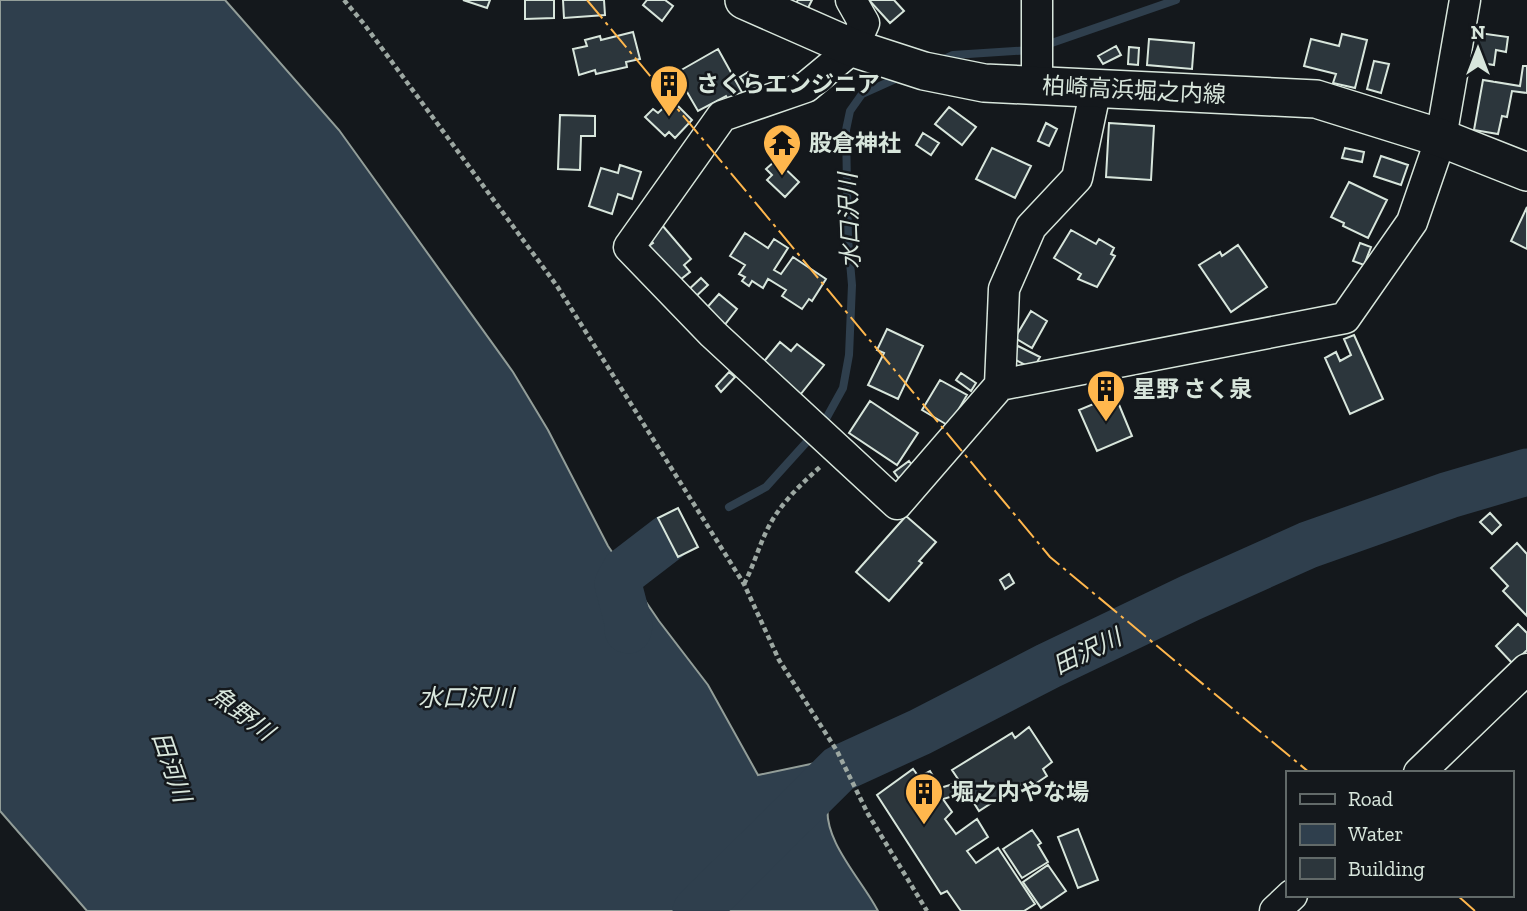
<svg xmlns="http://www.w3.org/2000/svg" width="1527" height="911" viewBox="0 0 1527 911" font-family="'Zilla Slab','Noto Sans JP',serif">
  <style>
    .water { fill: #2f3f4d; stroke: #939e99; stroke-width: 2 }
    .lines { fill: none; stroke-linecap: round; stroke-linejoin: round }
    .stream { stroke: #2f3f4d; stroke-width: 8 }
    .river { stroke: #2f3f4d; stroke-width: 47 }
    .building { fill: #2c363c; stroke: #d8e6dc; stroke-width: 2 }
    .minor-casing { stroke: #d8e6dc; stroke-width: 33 }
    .major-casing { stroke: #d8e6dc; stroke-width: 40 }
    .path { stroke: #9da8a2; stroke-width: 4.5; stroke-dasharray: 5 3.5; stroke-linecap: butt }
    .minor { stroke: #14181c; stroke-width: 30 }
    .major { stroke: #14181c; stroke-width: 37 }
    .power { stroke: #ffb74d; stroke-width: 2; stroke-dasharray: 24 5 3.5 5; stroke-linecap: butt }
    .labels { text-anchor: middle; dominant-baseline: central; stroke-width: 5; stroke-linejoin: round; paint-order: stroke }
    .poi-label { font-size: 23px; font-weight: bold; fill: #d8e6dc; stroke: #14181c; text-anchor: start }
    .street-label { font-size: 23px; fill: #d8e6dc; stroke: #14181c }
    .water-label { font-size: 24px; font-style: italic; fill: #d8e6dc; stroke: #14181c }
  </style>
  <rect width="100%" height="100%" fill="#14181c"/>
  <!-- water -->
  <path class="water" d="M0,0H225L339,130L513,372L548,430L608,546L659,621L708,685L758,775L825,761L839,785C835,791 829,797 828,804C822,840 863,881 878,911H87L0,811Z"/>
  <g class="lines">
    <!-- stream -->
    <path class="stream" d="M1043,46L1176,0
      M940,61L953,55L1031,50
      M822,426L843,388L849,355L852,285L848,239L846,130L850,111L862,94L902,76
      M729,507L766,487L813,435"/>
    <!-- river -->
    <path class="river" d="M628,630L629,626L618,584L625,571L668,538
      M696,911L839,769L920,732L1048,666L1190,598L1308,545L1449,495L1527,472"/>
  </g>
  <!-- building -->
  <path class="building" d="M463,0H490L487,8Z
    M525,0H554V18L525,19Z
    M563,0H604L605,15L564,18Z
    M647,0H665L673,6L662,21L643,5Z
    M798,0H812L806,12L794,6Z
    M869,0H894L904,11L890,23Z
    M633,32L640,59L626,62L627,67L596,74L595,70L579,75L573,49L587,46L585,40L600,36L601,40Z
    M1479,33L1508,37L1506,52L1496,50L1494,65L1475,62Z
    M1342,34L1367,40L1355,88L1333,83L1336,74L1304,66L1311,39L1339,46Z
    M1149,39L1194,43L1192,69L1147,65Z
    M1116,46L1121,55L1103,64L1098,56Z
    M1129,47L1139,48L1138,65L1128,64Z
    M718,49L743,94L729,102L726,96L698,111L676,73Z
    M1374,61L1389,64L1381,93L1367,89Z
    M1523,66H1527V93L1512,91L1507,117L1502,116L1498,134L1474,130L1483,80L1520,86Z
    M748,72L759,89L752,94L740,77Z
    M672,100L692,120L675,138L669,132L665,136L645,117L653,109L658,113Z
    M949,107L976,127L962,145L935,124Z
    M560,115L595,116V136H581L580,170L558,169Z
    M1046,123L1057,129L1049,146L1038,141Z
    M1109,123L1154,126L1151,180L1106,177Z
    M923,133L939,143L931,155L916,145Z
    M992,148L1031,166L1015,198L976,179Z
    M1345,148L1364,152L1362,162L1342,158Z
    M1381,156L1408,165L1401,185L1374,176Z
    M776,160L799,182L785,197L767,180L772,175L766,169Z
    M620,165L641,172L632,199L618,194L612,214L589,206L601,168L618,173Z
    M1349,182L1387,200L1368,238L1343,226L1344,223L1331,217Z
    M1527,207V249L1511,241Z
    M662,225L691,259L684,265L690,272L676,283L646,248L653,243L648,236Z
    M1071,230L1096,244L1099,239L1114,248L1111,254L1115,256L1097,287L1078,279L1081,274L1054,258Z
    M745,233L768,248L774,239L788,248L774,270L781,274L793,257L826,279L812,301L809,299L802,309L782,296L786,290L768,279L763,288L752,281L749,286L742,281L745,277L739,274L745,265L730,256Z
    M1360,243L1371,247L1364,265L1353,261Z
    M1238,245L1267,287L1231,312L1199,265L1220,252L1222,256Z
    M701,278L708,285L692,300L685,293Z
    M719,294L737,309L723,327L704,311Z
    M1031,311L1047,321L1032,348L1015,338Z
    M887,329L923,346L898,399L868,385L884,353L877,350Z
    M1354,335L1383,399L1350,414L1325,358L1336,352L1340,361L1351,355L1344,339Z
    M780,342L791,351L797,344L824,365L800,395L757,370Z
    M1018,346L1040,357L1033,369L1012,358Z
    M729,372L735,377L721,392L716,386Z
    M961,373L976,383L971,391L956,380Z
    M940,380L967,395L949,426L922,410Z
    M1115,395L1132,436L1097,451L1079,410Z
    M870,401L918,433L897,465L849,433Z
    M909,461L915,469L900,480L894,472Z
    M678,508L698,547L678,557L658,518Z
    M1490,513L1501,525L1492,534L1480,522Z
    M906,516L936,542L919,561L922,563L889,601L856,572Z
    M1517,543L1527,554V616L1503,591L1508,586L1491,568Z
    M1009,574L1014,583L1005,589L1000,580Z
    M1518,624L1527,633V650L1513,664L1496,646Z
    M1029,727L1052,762L1043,769L1047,776L1029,788L1024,782L979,811L967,792L943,799L952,812L945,819L956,834L977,819L988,837L967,851L976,863L998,848L1035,904L1024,911H961L947,891L941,894L877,795L913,769L919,777L930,771L940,788L960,782L952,770L1012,733L1015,738Z
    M1078,829L1098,880L1078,888L1058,837Z
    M1032,830L1041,843L1038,845L1048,862L1022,878L1003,849Z
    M1048,865L1066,891L1041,908L1023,882Z"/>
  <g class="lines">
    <defs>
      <path id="minor" d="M851,0L864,23L853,48L806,87L722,116L629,247L713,334L897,504L1000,385L1345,318L1412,222L1441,138L1465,0
        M1037,0V85
        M1000,385L1004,289L1031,227L1077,178L1096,88
        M1419,773L1527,669
        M1275,911L1292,895"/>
      <path id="major" d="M744,0L853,48L924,71L984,83L1316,99L1441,138L1527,172"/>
    </defs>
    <!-- minor casing -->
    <use href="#minor" class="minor-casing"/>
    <!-- major casing -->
    <use href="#major" class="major-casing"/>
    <!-- path -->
    <path class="path" d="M344,0L364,24L557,286L744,584L779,660L837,751L868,814L927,911
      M744,584C753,567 758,549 766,532C778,506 799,486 820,467"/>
    <!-- minor -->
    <use href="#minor" class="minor"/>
    <!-- major -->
    <use href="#major" class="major"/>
    <!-- power -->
    <path class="power" d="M587,0L1050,557L1310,773
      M1457,895L1475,911"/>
  </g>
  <!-- icons -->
  <defs>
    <symbol id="building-pin" viewBox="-11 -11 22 30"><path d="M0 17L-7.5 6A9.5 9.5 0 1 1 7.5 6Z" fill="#ffb74d" stroke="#14181c"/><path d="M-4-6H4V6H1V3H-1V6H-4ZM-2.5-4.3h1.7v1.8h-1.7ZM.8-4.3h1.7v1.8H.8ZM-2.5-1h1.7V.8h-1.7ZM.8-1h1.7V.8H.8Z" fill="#111"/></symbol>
    <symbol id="temple-pin" viewBox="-11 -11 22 30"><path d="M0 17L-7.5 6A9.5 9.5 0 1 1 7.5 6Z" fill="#ffb74d" stroke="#14181c"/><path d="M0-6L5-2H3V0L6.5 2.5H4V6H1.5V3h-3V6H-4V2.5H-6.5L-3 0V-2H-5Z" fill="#111"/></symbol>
  </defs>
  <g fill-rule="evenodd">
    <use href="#building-pin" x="647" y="62" width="44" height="60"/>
    <use href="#temple-pin" x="760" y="121" width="44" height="60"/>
    <use href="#building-pin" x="1084" y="367" width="44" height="60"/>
    <use href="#building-pin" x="902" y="770" width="44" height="60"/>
  </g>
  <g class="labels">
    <!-- poi labels -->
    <g class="poi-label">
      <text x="696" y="84">さくらエンジニア</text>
      <text x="809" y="143">股倉神社</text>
      <text x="1133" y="389">星野 さく泉</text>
      <text x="951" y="792">堀之内やな場</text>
    </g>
    <!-- street labels -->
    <g class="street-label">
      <text transform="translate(1134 90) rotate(3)">柏崎高浜堀之内線</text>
    </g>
    <!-- water labels -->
    <g class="water-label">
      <text transform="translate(849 221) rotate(-92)">水口沢川</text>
      <text transform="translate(1087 651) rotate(-26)">田沢川</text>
      <text x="466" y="697">水口沢川</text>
      <text transform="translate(242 713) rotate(37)">魚野川</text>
      <text transform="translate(172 767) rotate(71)">田河川</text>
    </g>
  </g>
  <!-- legend -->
  <rect x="1286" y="771" width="228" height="126" fill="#14181c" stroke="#626a69" stroke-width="2"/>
  <rect x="1300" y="794" width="35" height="10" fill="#14181c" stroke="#626a69" stroke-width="2"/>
  <text x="1348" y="806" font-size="21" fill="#d8e6dc">Road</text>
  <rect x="1300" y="824" width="35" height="21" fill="#2f3f4d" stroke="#626a69" stroke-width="2"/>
  <text x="1348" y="841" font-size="21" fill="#d8e6dc">Water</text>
  <rect x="1300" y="858" width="35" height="21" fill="#2c363c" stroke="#626a69" stroke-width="2"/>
  <text x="1348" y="876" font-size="21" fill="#d8e6dc">Building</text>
  <!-- north arrow -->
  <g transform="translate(1478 49)" stroke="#14181c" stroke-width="5" paint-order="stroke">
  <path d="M0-5L12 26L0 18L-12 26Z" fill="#d8e6dc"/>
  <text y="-10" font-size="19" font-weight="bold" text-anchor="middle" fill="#d8e6dc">N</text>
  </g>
</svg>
